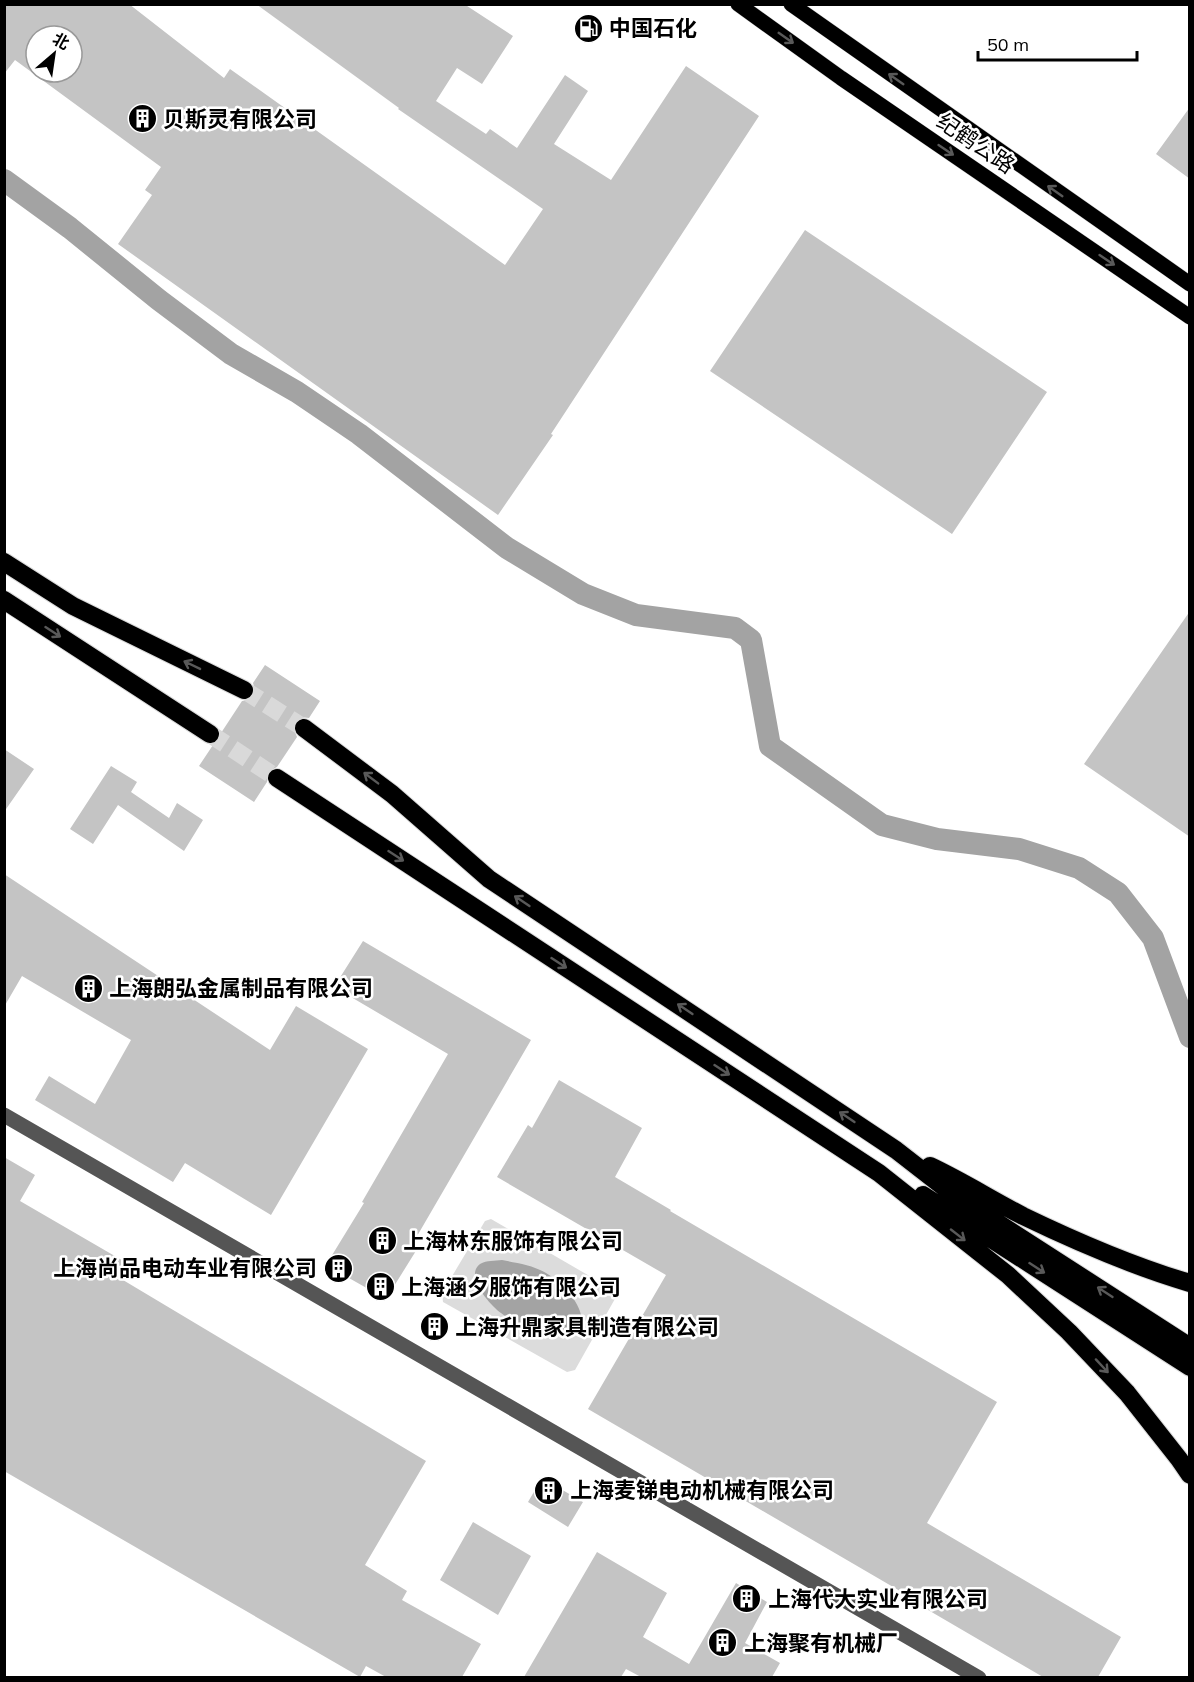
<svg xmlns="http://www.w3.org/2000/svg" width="1194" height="1682" viewBox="0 0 1194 1682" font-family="Mulish,'Noto Sans SC',sans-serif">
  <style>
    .green { fill: #dcdcdc }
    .water { fill: #a3a3a3 }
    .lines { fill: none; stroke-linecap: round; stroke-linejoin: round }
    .canal { stroke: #a3a3a3; stroke-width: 22 }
    .building { fill: #c4c4c4; fill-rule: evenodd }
    .highway-tunnel { stroke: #d9d9d9; stroke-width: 18; stroke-dasharray: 18 9; stroke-linecap: butt }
    .major-casing { stroke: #dbdbdb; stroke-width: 16 }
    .highway-casing { stroke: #dbdbdb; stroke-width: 20 }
    .minor { stroke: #555; stroke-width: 15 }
    .major { stroke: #000; stroke-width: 15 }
    .highway { stroke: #000; stroke-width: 18 }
    .oneway { stroke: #595959 }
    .labels { text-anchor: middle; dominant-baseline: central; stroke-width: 5; stroke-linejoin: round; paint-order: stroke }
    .poi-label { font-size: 22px; font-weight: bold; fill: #000; stroke: #fff; text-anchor: start }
    .street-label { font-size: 22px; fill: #000; stroke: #fff }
  </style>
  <rect width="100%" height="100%" fill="#fff"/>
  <!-- green -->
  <path class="green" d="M491,1219L612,1289L616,1297L575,1370L567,1372L443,1302L442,1293L485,1221Z"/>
  <!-- water -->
  <path class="water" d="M502,1260C517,1263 533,1265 546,1273C580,1293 607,1346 542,1332C527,1329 513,1322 501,1313C490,1305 464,1276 480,1264C487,1260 495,1261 502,1260Z"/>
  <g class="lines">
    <!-- canal -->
    <path class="canal" d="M4,180L70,228L159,300L231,354L297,392L359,434L507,548L583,594L636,615L735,628L751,640L770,746L882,825L937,839L1019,849L1079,868L1118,893L1153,938L1190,1037"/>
  </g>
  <!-- building -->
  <path class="building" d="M4,4H129L224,78L230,69L505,265L543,209L398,109L399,108L256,4H464L513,36L482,84L457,68L436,101L486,134L490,129L517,148L565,75L588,91L554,144L611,180L686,66L759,116L551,434L553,435L498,515L118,244L152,195L145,190L161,167L15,60L4,74ZM36,36H72V72H36Z
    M1190,107V179L1156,154Z
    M805,230L1047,392L952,534L710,371Z
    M1190,611V837L1084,764Z
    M265,665L320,701L309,718L300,717L295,722L293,727L297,737L277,767L267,772V782L254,802L199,766L213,745L220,740L221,733L242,701L250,700L254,695L255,690L253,683Z
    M4,749L34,769L4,812Z
    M111,766L137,782L131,792L169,818L177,803L203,820L184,851L118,805L93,844L70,829Z
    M4,874L270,1050L296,1006L368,1049L271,1215L185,1163L173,1182L35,1100L49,1076L95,1104L131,1040L22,976L4,1007Z
    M363,941L531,1040L413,1243L419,1246L386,1299L326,1265L364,1203L362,1202L448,1054L334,987Z
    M559,1080L642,1128L615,1177L671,1210L670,1211L997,1402L927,1523L1121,1637L1098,1677H1043L899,1593L900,1591L588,1409L666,1275L497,1177L528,1125L532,1128Z
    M4,1157L35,1175L20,1201L132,1266L123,1280L426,1461L365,1565L407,1591L402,1600L481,1644L462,1677H386L366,1666L360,1677L4,1471Z
    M542,1478L583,1502L568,1527L528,1502Z
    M473,1522L531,1556L498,1615L440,1580Z
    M597,1552L667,1593L643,1637L689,1664L736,1583L767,1602L745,1643L780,1663L772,1677H641L626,1669L621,1677H524Z"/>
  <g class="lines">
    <!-- highway-tunnel -->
    <path class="highway-tunnel" d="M244,690L304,728
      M210,734L277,778"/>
    <defs>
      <path id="major" d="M738,4L841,78L1190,317
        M791,4L1190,284"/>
      <path id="highway" d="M4,562L73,606L244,690
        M4,600L210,734
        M304,728L392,794L489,879L896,1150L950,1192L1190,1347
        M277,778L879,1173L1008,1275L1069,1332L1127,1393L1179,1459L1190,1475
        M930,1166C962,1181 992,1200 1023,1216C1077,1242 1132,1266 1190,1283
        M923,1195L1190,1367"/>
    </defs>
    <!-- major casing -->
    <use href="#major" class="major-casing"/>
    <!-- highway casing -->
    <use href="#highway" class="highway-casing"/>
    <!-- minor -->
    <path class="minor" d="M4,1115L979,1678"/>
    <!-- major -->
    <use href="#major" class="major"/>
    <!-- highway -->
    <use href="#highway" class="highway"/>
  </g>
  <!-- one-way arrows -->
  <defs><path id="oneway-shaft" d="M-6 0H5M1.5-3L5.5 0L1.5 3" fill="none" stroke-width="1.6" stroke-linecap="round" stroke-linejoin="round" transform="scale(1.5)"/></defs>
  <g class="oneway">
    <use href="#oneway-shaft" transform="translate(786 38) rotate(35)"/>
    <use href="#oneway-shaft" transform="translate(896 79) rotate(-145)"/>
    <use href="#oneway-shaft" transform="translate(946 150) rotate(34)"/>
    <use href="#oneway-shaft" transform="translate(1055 191) rotate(-145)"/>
    <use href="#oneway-shaft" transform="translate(1107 260) rotate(34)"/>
    <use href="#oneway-shaft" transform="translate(53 632) rotate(33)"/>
    <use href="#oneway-shaft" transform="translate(192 665) rotate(-154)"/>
    <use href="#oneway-shaft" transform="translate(371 778) rotate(-143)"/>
    <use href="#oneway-shaft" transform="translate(396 856) rotate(33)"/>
    <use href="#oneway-shaft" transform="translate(522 901) rotate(-146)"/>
    <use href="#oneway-shaft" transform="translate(559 963) rotate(33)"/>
    <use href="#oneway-shaft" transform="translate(685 1009) rotate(-146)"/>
    <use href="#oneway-shaft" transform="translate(722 1070) rotate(33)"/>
    <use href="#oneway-shaft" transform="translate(847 1117) rotate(-146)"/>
    <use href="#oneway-shaft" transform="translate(958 1235) rotate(38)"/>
    <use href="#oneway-shaft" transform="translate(1037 1268) rotate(33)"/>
    <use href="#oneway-shaft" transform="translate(1105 1292) rotate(-147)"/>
    <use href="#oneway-shaft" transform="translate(1102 1366) rotate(47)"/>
  </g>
  <!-- icons -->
  <defs>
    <symbol id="fuel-disc" viewBox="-11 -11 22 22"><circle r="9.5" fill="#000" stroke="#fff"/><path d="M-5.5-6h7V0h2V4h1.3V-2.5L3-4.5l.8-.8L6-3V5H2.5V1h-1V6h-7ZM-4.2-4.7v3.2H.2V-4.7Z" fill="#fff"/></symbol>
    <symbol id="building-disc" viewBox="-11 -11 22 22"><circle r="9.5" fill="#000" stroke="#fff"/><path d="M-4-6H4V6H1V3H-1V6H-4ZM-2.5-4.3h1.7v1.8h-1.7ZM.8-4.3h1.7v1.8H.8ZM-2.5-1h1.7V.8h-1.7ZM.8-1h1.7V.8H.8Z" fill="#fff"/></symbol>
  </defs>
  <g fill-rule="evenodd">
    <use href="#fuel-disc" x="572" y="12" width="33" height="33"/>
    <use href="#building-disc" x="126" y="102" width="33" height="33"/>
    <use href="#building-disc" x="72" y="972" width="33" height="33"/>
    <use href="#building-disc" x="366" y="1224" width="33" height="33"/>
    <use href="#building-disc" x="322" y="1252" width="33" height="33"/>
    <use href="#building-disc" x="364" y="1270" width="33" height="33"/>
    <use href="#building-disc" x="418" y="1310" width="33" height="33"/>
    <use href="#building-disc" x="532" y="1474" width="33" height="33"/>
    <use href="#building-disc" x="730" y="1582" width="33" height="33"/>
    <use href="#building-disc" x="706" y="1626" width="33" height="33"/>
  </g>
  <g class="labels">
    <!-- poi labels -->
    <g class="poi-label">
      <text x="609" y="28">中国石化</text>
      <text x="163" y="119">贝斯灵有限公司</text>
      <text x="109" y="988">上海朗弘金属制品有限公司</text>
      <text x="403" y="1241">上海林东服饰有限公司</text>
      <text x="317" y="1268" text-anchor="end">上海尚品电动车业有限公司</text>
      <text x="401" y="1287">上海涵夕服饰有限公司</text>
      <text x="455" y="1327">上海升鼎家具制造有限公司</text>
      <text x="570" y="1490">上海麦锑电动机械有限公司</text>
      <text x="768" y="1599">上海代大实业有限公司</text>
      <text x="744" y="1643">上海聚有机械厂</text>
    </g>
    <!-- street labels -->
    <g class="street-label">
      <text transform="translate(976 143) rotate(34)">纪鹤公路</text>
    </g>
  </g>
  <!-- border -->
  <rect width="1194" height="1682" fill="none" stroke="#000000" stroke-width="12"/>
  <!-- north arrow -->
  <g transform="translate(54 54) rotate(29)"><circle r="28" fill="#ffffff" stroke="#999999" stroke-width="1.5"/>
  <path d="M0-4.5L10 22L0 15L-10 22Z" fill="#000000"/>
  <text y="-9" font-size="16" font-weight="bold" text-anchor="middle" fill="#000000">北</text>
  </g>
  <!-- scale -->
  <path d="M978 51v9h159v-9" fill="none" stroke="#000000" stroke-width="3"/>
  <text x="987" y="51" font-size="18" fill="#000000" stroke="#ffffff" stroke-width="4.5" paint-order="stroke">50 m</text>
</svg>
